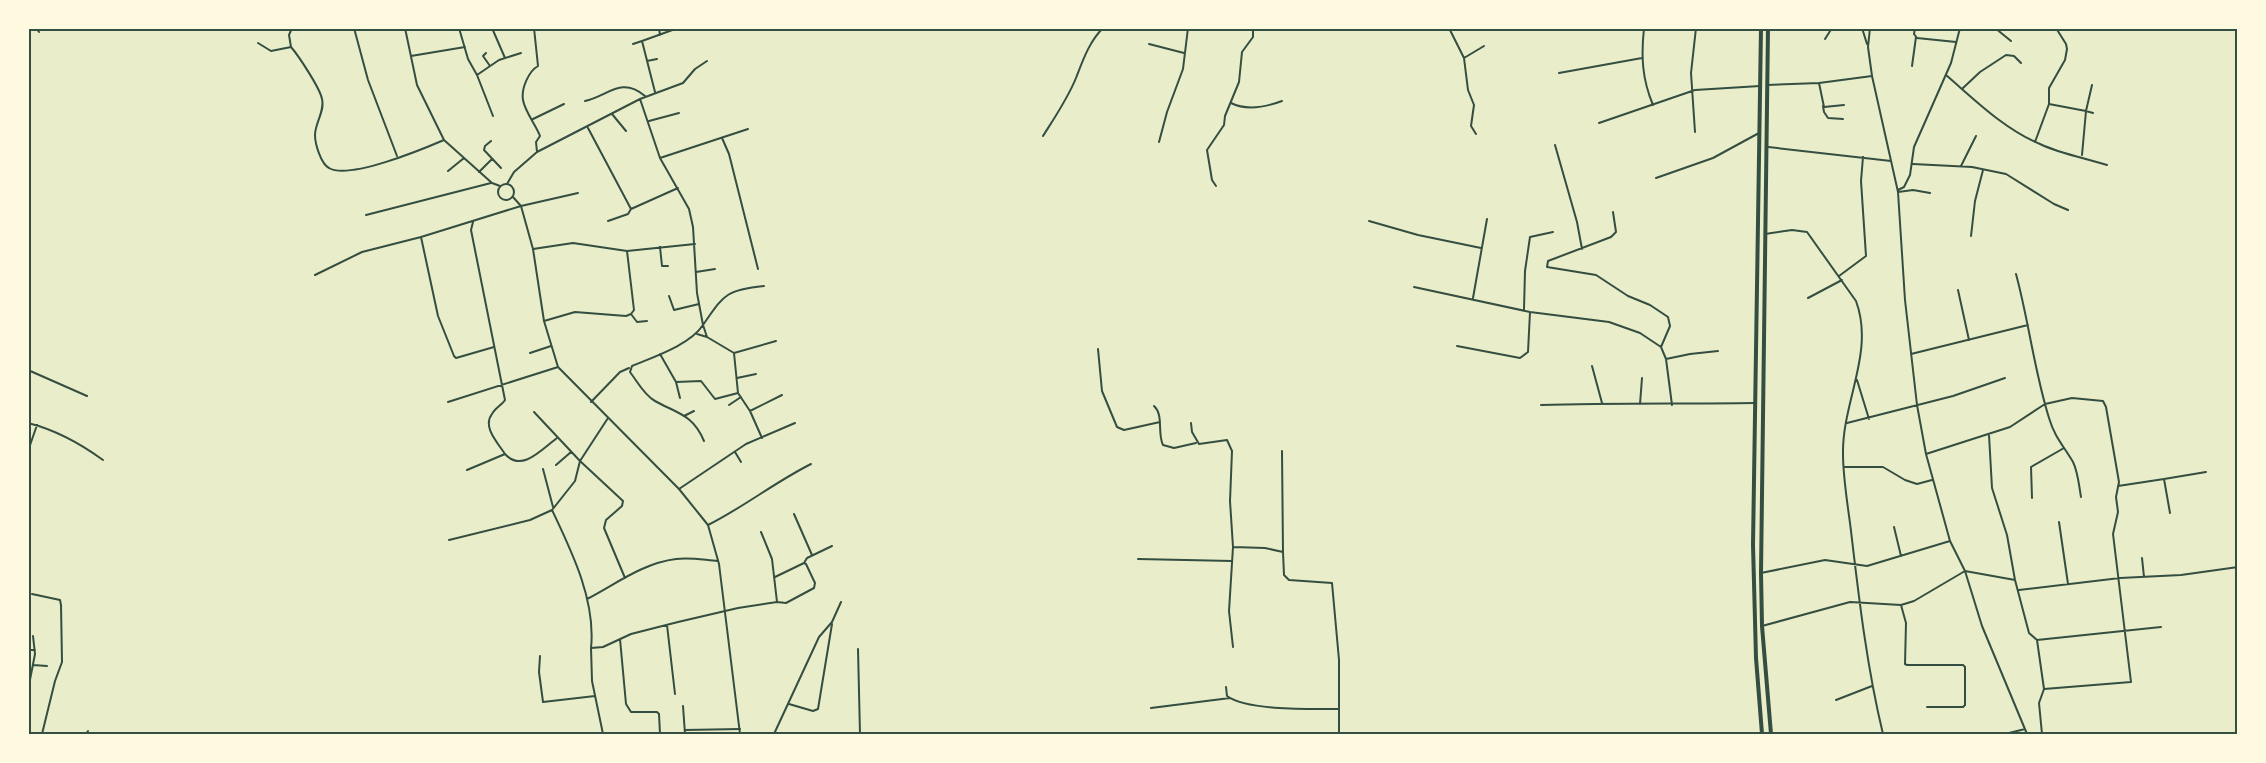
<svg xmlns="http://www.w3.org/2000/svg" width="2266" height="763" viewBox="0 0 2266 763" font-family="Lato,sans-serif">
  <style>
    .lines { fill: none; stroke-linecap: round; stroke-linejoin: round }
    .minor { stroke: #344e41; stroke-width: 2 }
    .tertiary { stroke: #344e41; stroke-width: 2 }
    .trunk { stroke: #344e41; stroke-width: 4 }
    .neatline { fill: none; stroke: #344e41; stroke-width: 2 }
  </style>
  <rect width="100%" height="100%" fill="#e9edc9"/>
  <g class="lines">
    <!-- minor -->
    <path class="minor" d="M36,28L39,32
      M354,28L368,80L397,156
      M405,28L417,85L444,140L492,183L500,186
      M459,28L468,59L477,75L499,60L521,53
      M492,28L505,58
      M534,28L538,66C529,71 521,88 523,100C525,112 536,125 540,136L536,142L537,152
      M659,28L660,35
      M1449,28L1464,58L1468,90L1474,105L1471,126L1476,134
      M1644,28C1641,56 1642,79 1653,105
      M1862,28L1867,44
      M1870,28L1868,47L1872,76L1898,192L1905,300L1917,405L1926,454L1950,541L1965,571L1982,626L2027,734
      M1915,28L1914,34L1917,38L1956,42
      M1995,28L2011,41
      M1825,39L1832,28
      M258,43L271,51L291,47C298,55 320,88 322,99C325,111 315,123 315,135C315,144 321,164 329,168C349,180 423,149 444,140
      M633,44L642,41
      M1149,44L1184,53
      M291,47L289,35L292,28
      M486,53L483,56L490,66
      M411,56L465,47
      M1464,58L1484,46
      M647,61L657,59
      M1912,66L1916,37
      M1559,73L1642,58
      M477,75L493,116
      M1946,75C1975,100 2004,129 2040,144C2061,154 2085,158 2107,165
      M1819,83L1824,107L1844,105
      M1767,85L1819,83L1872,76
      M1963,88L1980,72L2006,55L2014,56L2021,63
      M655,92L642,41L678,28
      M640,99L660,158L689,209L693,227L697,293L703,325C690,345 653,357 632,366L630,372C637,381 644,395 655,401C676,413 693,414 704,441
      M585,101C608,96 621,76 645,96
      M1231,103C1247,111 1266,107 1282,101
      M2049,104L2086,111L2092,85
      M1823,106L1824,112L1828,118L1843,119
      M612,114L626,131
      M533,119L564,104
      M649,121L679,113
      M1599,123L1695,90L1760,86
      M588,128L631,209
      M1695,132L1691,73L1696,28
      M1043,136C1055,117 1068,98 1076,78C1083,60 1089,42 1103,28
      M722,138L729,154L758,269
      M491,141L485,146L484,150L501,168
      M1159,142L1167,112L1183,69L1188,28
      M2035,142L2049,104V88L2065,60L2067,49L2066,44L2056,28
      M1555,145L1577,222L1582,249
      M1768,147L1891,161
      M2082,155L2086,111L2093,113
      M660,158L748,129
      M1913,164L1972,167L2006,174L2054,204L2068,210
      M1961,166L1976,136
      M448,171L464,158
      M479,172L492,159
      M1656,178L1713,158L1759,133
      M507,184L514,172L537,152L640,99L683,83L695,69L707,61
      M1216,186L1212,180L1207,150L1224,125L1225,116L1239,82L1242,52L1253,37V28
      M1898,190L1904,187L1910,175L1914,147L1951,63L1960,28
      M1898,192L1913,190L1930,193
      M1613,212L1616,232L1611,237L1548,261L1547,267L1596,275L1628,296L1650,305L1668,317L1670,326L1661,347
      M366,215L491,183
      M608,221L628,214L631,209L678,188
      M1369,221L1418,235L1481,248
      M473,222L471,230L505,400C502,405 495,408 492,414C482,427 498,443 505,454
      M1765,234L1792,230L1807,232L1856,301C1875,352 1842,402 1843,454C1843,479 1848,506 1851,531C1859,599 1867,668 1883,734
      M1971,236L1975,201L1983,170
      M660,247L662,266H668
      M533,249L573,243L627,251L695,244
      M627,251L634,310L631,314L637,322L647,321
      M696,272L715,269
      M2016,274C2029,322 2034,370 2049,418C2055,438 2063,445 2073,462C2078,472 2079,486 2081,497
      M315,275L362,252L421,237
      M1839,276L1866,256L1861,181L1863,157
      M1414,287L1530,312L1609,322L1640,333L1661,347L1666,359L1672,405
      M1958,290L1969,340
      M669,296L674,310L699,304
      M1473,298L1487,219
      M1808,298L1842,280
      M1524,309L1525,271L1530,237L1553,232
      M544,321L575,312L626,316L631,314
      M697,334L707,337L734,353L738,393L750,411L762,438
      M707,337L703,325C724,295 725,290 764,286
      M1457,346L1520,358L1528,352L1530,312
      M494,347L456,358L454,356L438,316L421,237L521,206L578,193
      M1098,349L1102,391L1117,427L1124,430L1160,422
      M530,353L551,346
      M734,353L776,341
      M660,354L676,382L701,381L715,399L738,393
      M1911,354L2028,325
      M1666,359L1690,354L1718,351
      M1592,366L1602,403
      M28,370L87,396
      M737,378L756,374
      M1857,380L1869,419
      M676,382L680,398
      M448,402L558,367
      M591,402L620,372L629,368
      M1640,404L1642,378
      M729,405L741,397
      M1541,405C1612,403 1683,404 1754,403
      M1154,406C1164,415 1157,433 1163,445L1174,448L1196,443
      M750,411L782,395
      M534,412L580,461L623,501L622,506L606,520L604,528L625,578
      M684,416L694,411
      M28,423C56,430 81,444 103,460
      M1191,423L1192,432L1199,444L1227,440L1232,451L1230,501L1233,547L1229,611L1233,647
      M1847,423L1953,396L2005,378
      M1989,435L1992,488L2007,535L2015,580L2029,633L2037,640L2044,689L2039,703L2042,734
      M28,451L37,425
      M1282,451L1283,552
      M735,452L741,462
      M1926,454L2010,427L2045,404L2072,398L2103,401L2106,407L2119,482L2116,497L2118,512L2113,534L2131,682L2044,689
      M556,465L571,452
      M1845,467H1883L1905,480L1917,484L1932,480
      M543,469L553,507
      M467,470L505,454C522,473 542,449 557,438
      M2164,479L2206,472
      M2118,486L2164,479L2170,513
      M679,489L746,444L795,423
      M2032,498L2031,467L2064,448
      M552,510C572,552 596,601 591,648L603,647L631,634L678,622L738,608L777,602L772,559L761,532
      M794,514L812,555
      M2059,522L2068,584
      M708,525C744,507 775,482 811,464
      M1894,527L1901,556
      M449,540L530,520L552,510L575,481L580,461L608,418
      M1233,547L1265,548L1283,552L1284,575L1289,580L1332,583L1339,660V734
      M2142,558L2144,577
      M1138,559L1232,561
      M804,563L807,558L832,546
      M1761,573L1825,560L1867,566L1950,541
      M775,577L804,563L806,564L815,583L814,588L786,603L777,602
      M2019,590L2120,578L2181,575L2238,567
      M32,594L60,600L61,605L62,662L55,681L42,734
      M587,599C616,584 643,563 676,559C690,557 704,560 718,561
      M1901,605L1906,623L1905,664L1907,665H1963L1965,667V705L1963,707H1927
      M667,625L675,694
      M1762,626L1850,602L1901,605L1914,601L1965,571L2015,580
      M620,639L626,704L631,712H657L659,714L660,734
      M2037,640L2161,627
      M591,648L592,681L603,734
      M858,649L860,734
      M28,650H35
      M540,656L539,672L543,702L595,696
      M33,665L47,666
      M1226,687L1227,696C1247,711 1313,709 1339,709
      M28,690L35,654L33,636
      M1836,700L1872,686
      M789,704L813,711L818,709L832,624
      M683,706L685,734
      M1151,708L1230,698
      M685,730L740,729
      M86,734L88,731
      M774,734L819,637L832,622L841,602
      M2005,734L2025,729"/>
    <!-- tertiary -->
    <path class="tertiary" d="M498 192a8 8 0 1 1 16 0a8 8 0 1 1-16 0Z
      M513,197L521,206L533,249L544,321L558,367L679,489L708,525L719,564L740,734"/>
    <!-- trunk -->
    <path class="trunk" d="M1761,28L1753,545L1756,658L1762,734
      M1768,28L1761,573L1762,626L1771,734"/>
  </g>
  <!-- border -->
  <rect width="2266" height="763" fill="none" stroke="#fefae0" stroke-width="60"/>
  <rect x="30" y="30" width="2206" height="703" class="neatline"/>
</svg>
